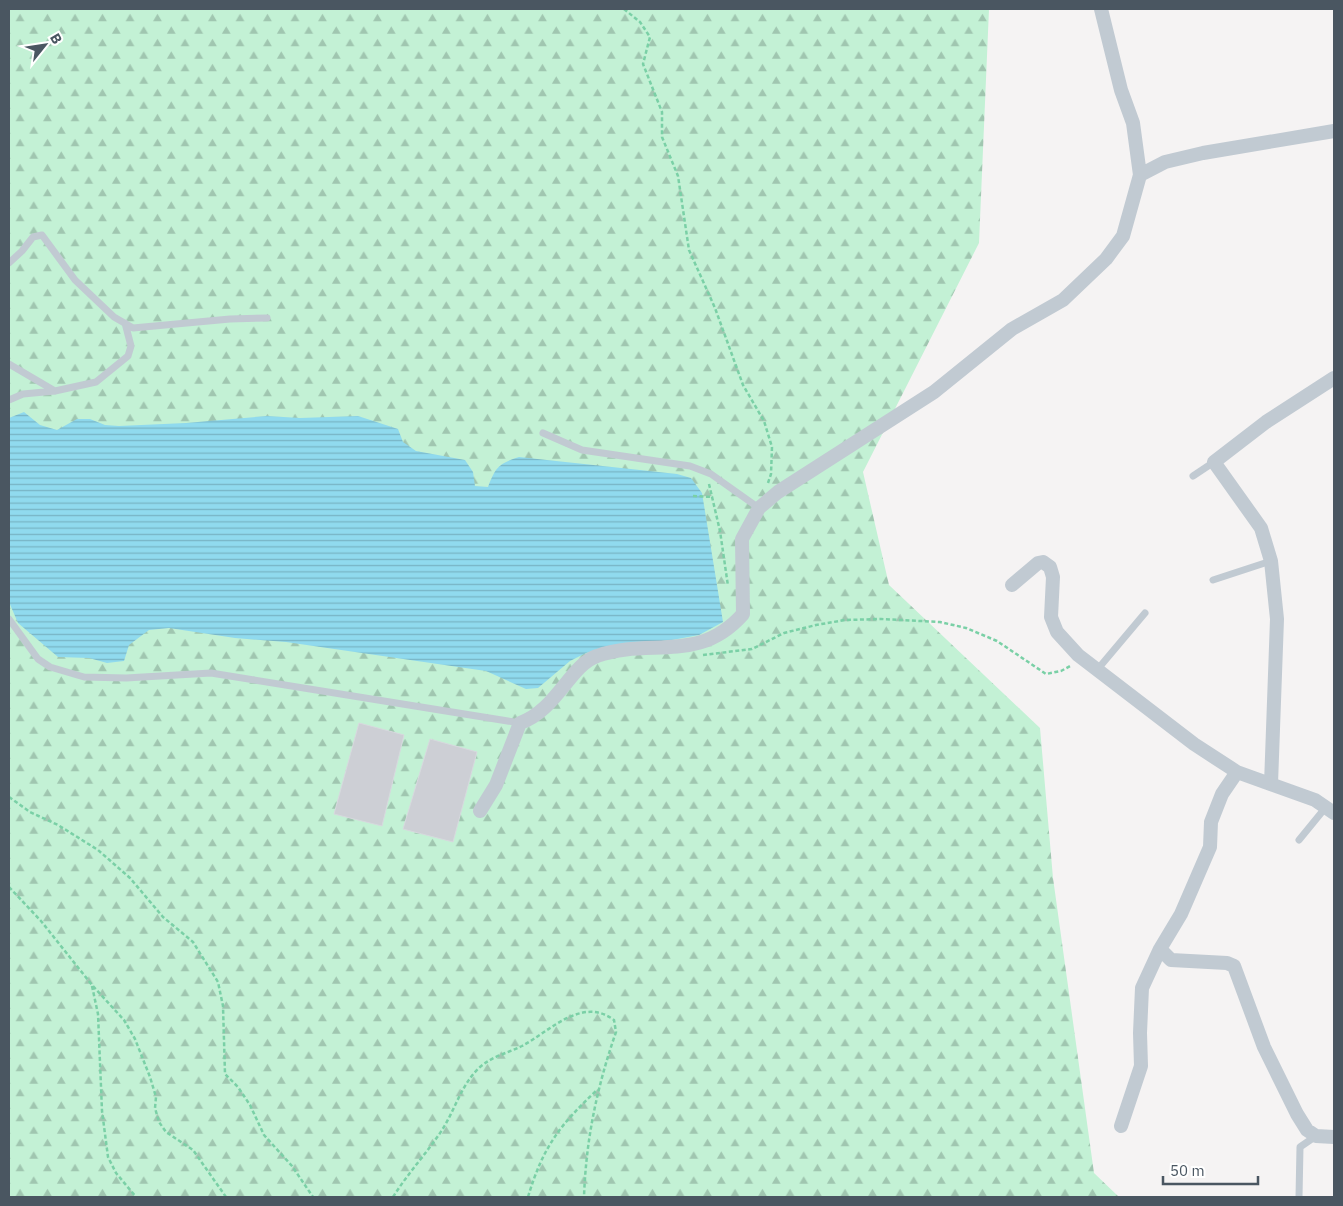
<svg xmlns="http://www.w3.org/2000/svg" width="1343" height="1206" viewBox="0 0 1343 1206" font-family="'IBM Plex Sans',sans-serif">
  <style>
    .forest { fill: url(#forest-firs) }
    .water { fill: url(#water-rules) }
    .building { fill: #cdcfd5; stroke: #d7d9de }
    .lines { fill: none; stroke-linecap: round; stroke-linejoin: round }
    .path { stroke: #7ad0a6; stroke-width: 2.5; stroke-dasharray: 4 2.5; stroke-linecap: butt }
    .service { stroke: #c1cad2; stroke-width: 7 }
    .minor { stroke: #c1cad2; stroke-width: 14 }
  </style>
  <defs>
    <pattern id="forest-firs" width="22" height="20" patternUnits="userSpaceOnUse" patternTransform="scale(1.25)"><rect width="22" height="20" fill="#c3f1d5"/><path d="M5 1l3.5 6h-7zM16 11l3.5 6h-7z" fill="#a0c6b0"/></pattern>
    <pattern id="water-rules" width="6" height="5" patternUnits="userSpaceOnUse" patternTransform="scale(1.25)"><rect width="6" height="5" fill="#90daee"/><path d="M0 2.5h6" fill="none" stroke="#78b4c4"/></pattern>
  </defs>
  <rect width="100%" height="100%" fill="#f5f3f3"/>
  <!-- forest -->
  <path class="forest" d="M9,9H989L979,243L863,472L889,585L1040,728L1053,878L1094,1173L1119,1197H9Z"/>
  <!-- water -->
  <path class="water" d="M24,412L40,425L57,430L77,419H90L105,425L119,426L186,423L267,416L300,418L358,416L398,429L403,442L416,451L465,460L473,472L475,486L488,487C496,467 498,464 519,457L677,474L691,478L702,493L723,622L699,635L672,640L609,646L586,653L570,661L538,688L526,689L486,671L286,642L235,638L169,628L149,630L129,645L124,661L107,663L89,658L58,657L18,623L9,602V418Z"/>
  <!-- building -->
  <path class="building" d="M359,723L404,735L382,826L334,814Z
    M430,739L477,752L453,842L403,829Z"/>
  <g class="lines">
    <!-- path -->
    <path class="path" d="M624,9L640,22L650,37L643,64L662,112V137L678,176L689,250L715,308L743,385L764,421L772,447L771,474L768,483
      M709,484L720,531L728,586
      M693,496L713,497
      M703,655L752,649L784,633L816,625L845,620L881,619L940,622L966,628L997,641L1046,674L1061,671L1072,665
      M9,797L30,812L58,825L98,850L130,878L163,917L193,942L218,982L223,1006L225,1074L238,1087L250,1105L264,1135L292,1166L313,1197
      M9,887L41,921L92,985L124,1020L135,1039L150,1077L156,1097L155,1108L159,1122L166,1132L193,1150L226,1197
      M92,986L98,1014L102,1111L108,1157L116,1173L136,1197
      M393,1197C408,1173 427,1153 442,1130C455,1110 461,1085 479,1068C492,1056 508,1053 522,1046C550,1031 582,996 614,1020L616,1032C597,1087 586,1139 584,1197
      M528,1197C543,1147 559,1126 596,1091"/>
    <!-- service -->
    <path class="service" d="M9,263L22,251L33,237L42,235L75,280L114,317L133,328L230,319L267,318
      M9,364L55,391
      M9,400L23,394L55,391L96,382L128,356L131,346L125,323
      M543,433L582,450L690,466L711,474L759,508
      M1193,476L1214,462
      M1213,580L1271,561
      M9,619L38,659L50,667L84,677L126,678L211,673L520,723
      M1097,670L1145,613
      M1299,840L1326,807
      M1299,1197L1300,1147L1316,1136"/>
    <!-- minor -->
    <path class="minor" d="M1101,9L1121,90L1133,123L1140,175
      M1012,585L1038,563L1043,562L1050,567L1053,577L1051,617L1057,632L1078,655L1194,744L1237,772L1315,800L1334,813
      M1237,772L1222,794L1211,822L1210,847L1181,914L1160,949L1171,960L1227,963L1234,966L1264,1047L1297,1114L1307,1130L1316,1136L1334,1137
      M1271,784L1277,619L1271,561L1261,528L1214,462L1266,422L1334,378
      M480,811L496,785L520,723C557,710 570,665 597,656C650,637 698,665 743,614L742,539L759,508L778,492L934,392L1012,329L1063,300L1106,259L1123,236L1140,175L1165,162L1203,153L1334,131
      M1121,1126L1141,1066L1140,1033L1142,988L1160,949"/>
  </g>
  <!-- border -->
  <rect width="1343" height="1206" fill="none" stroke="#4a5661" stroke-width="20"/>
  <!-- north arrow -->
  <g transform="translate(45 45) rotate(60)" stroke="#ffffff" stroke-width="4" paint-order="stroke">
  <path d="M0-4L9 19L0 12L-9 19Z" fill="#4a5661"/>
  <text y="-8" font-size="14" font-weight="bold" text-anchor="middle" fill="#4a5661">B</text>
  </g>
  <!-- scale -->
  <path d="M1163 1176v8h95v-8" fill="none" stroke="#4a5661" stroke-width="2.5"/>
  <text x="1170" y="1176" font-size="15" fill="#4a5661" stroke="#ffffff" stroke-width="4" paint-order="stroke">50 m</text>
</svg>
